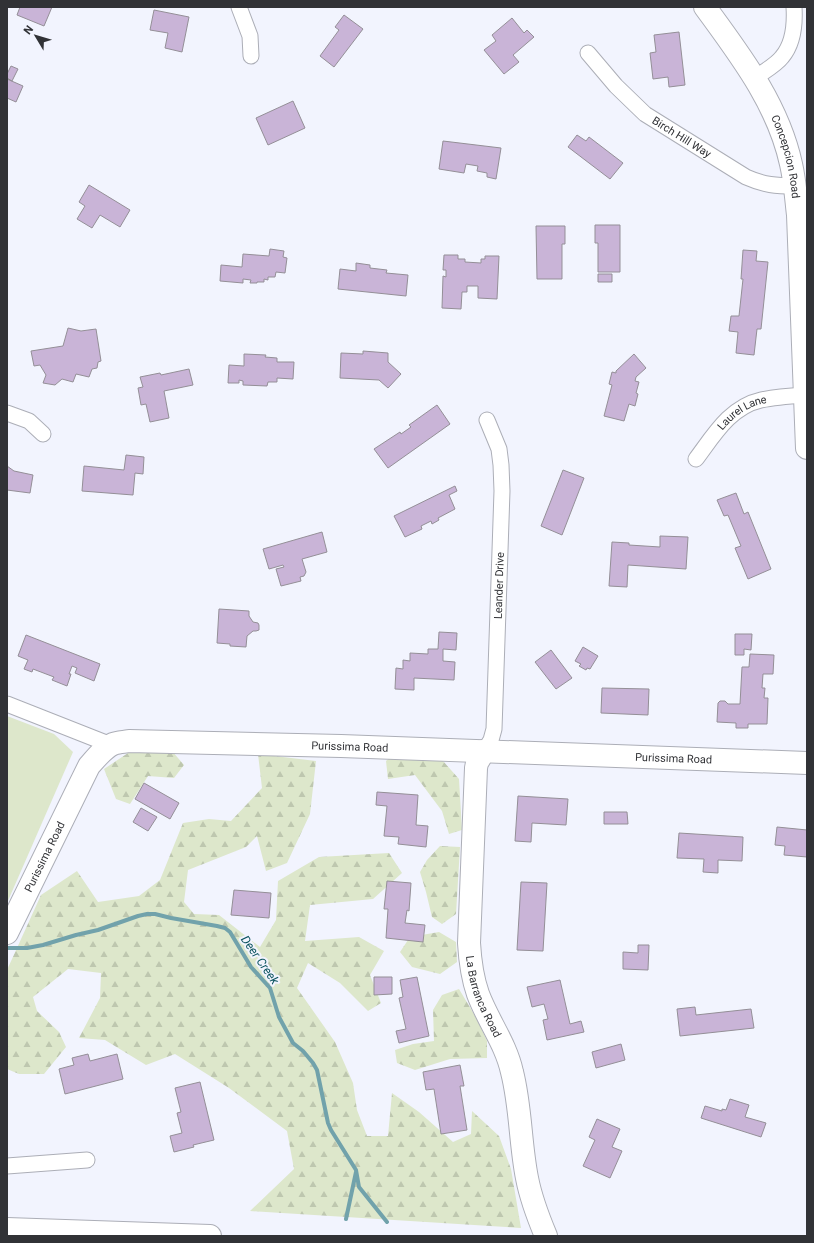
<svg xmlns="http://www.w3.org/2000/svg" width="814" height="1243" viewBox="0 0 814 1243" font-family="Roboto,sans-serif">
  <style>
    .green { fill: #dde7cb }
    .forest { fill: url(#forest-firs) }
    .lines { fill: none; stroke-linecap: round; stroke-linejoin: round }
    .stream { stroke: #71a2ab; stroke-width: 4 }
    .building { fill: #c9b4d7; stroke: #948f97 }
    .street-casing { stroke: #acaeb7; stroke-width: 17 }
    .secondary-casing { stroke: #acaeb7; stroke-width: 24 }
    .highway-casing { stroke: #acaeb7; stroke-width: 24 }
    .street { stroke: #fff; stroke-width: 15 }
    .secondary { stroke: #fff; stroke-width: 22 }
    .highway { stroke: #fff; stroke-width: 22 }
    .labels { text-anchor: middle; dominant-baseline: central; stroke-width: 4; stroke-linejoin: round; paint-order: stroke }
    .street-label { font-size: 11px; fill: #313236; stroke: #f2f4fe }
    .water-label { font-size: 12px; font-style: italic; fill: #07515c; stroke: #f2f4fe }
  </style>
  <defs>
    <pattern id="forest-firs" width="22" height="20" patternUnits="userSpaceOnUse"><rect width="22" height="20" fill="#dde7cb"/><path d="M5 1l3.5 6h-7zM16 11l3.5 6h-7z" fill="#bec7af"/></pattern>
  </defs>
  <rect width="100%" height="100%" fill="#f2f4fe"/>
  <!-- green -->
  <path class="green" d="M7,716L54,734L73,752L7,903Z"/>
  <!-- forest -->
  <path class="forest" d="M134,749L172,751L184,765L174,778L148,776L130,804L116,799L104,769Z
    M395,753L443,761L459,779L462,830L449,834L442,811L415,775L388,779L386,761Z
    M258,754L316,761L310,814L287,863L266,871L257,836L246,847L188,870L184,902L194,914L219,915L260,947L276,920L278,881L319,857L389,853L402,873L373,899L310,905L305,941L359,937L384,951L370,975L381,1003L368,1011L340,983L308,963L297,988L335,1042L353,1083L357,1110L367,1136H388L392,1093L419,1112L453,1142L471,1134L472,1111L499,1136L511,1169L521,1228L250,1211L294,1169L287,1131L229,1088L175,1054L146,1065L105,1040L79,1038L100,998L101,973L68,969L33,997L37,1011L59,1032L66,1047L44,1074H19L7,1069V970L41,895L77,871L98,902L139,896L160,880L183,823L209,819L231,821L262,788Z
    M440,846L460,847L456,914L442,924L432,917L426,892L420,872L427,860Z
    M439,932L456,942L457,962L440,974L412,967L400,952L410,937Z
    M459,989L477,1019L487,1041V1058L450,1059L415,1070L397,1063L395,1050L413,1044L434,1041L433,1010L442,995Z"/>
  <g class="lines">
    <!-- stream -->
    <path class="stream" d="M7,948H27L43,945L76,935L98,930L138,916L147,914H155L171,918L217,926L225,928L230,932L251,967L270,988L279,1017L293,1043L303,1051L313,1063L317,1070L328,1123L331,1130L356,1170L359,1187L387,1222
      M346,1219L356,1172"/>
  </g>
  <!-- building -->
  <path class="building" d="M20,7H52L44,26L17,15Z
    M154,10L189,17L182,52L165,48L168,33L150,30Z
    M344,15L363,29L334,67L320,56L339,30L335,27Z
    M512,18L524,33L527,30L534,37L513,55L519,62L504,74L484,50L496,41L492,35Z
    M679,32L685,85L669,87L668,77L653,79L650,53L656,52L654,35Z
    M11,66L18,69L12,81L7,78V74Z
    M7,79L23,86L16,102L7,98Z
    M293,101L305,128L268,145L256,118Z
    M577,135L586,141L589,137L623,163L610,179L568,147Z
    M443,141L501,148L496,179L487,177V173L477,171L478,166L466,164L464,173L439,169Z
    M89,185L130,210L120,227L100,215L92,228L77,219L85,206L79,202Z
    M595,225H620V272H598V243H595Z
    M536,226H565V244H562V279H537Z
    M270,249L284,251L283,257L287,258L285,273L276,272L275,277H268V280L264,279V282H257V283H250L251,280L243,279V283L220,281L221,265L242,267L243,254L269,256Z
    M743,250L757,251L756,261L768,262L761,329H757L754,355L736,353L738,332L729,331L731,316H739L743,279H741Z
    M444,255H458V259H465V262L481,263V259H485V256H499L497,299L478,298V286H467V292H462L461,309L442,308L443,276L446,277V270H443Z
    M356,263L370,265V268L387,270L386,273L408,275L406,296L338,289L340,269L356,271Z
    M598,274H612V282H598Z
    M68,328L81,331L96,329L101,361L98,362L97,368L92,369L89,377L76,374L73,382L62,379L55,385L43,383L46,375L40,365L34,366L31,351L63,346Z
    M363,351L388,353V362L401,374L388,388L379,380L340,378L341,353L363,354Z
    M244,354L266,355L265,357L277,358V362H294L293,379L277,378V382H268L267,386L243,385V381L239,380V383H228L229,365L244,366Z
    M634,354L646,368L636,377L635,381L639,382L636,393L638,394L635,406L629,404L624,421L604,416L612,385L609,384L612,372L616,373V371Z
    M189,369L193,385L164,391L169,418L150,422L146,404L141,405L138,388L143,387L140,377L160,373L161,375Z
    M437,405L450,424L388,468L374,449L400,432L401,434L411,427L409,425Z
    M126,455L144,457L143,474L135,473L133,495L82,491L84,466L124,470Z
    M7,466L14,471L33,475L30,493L7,490Z
    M563,470L584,478L562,535L541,526Z
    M455,486L457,491L449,495L455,509L438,518L439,520L432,524L431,521L421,526L422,529L405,537L394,516Z
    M736,493L744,514L748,512L771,569L748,579L735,548L741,546L728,515L724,516L717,500Z
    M322,532L327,552L302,559L306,572L304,576L300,577L301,581L281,586L276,569L284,567L283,565L269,569L263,549Z
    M660,536L688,537L686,569L628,565L627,587L609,586L612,542L629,543V545L660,547Z
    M219,609L249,611V616L253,622L258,623L259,625V630L256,631H253L247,636L246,647L230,646V644L217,643Z
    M439,632L457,633L456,650L443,649V661L455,662L454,680L414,678V690L395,689L396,668L403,669V660L410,661V653L428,654V649H438Z
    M735,634H752L751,650L744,649V655H735Z
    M26,635L100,664L94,681L75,673L77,668L72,666L69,674H71L67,686L52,680L54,677L33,669L32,672L24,669L28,660L18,656Z
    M583,647L598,656L590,669L587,668L586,670L579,666L581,664L575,661Z
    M551,650L572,678L556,689L535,662Z
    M750,654L774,655L773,674H763L762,688H765L764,698H768L767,724H748V728H736V723L717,722L718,703L720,701H725L728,704H740L742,667H749Z
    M602,688L649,689L648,715L601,713Z
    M144,783L179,803L170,819L135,799Z
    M377,792L418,795L416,825L428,826L426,847L398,844L399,837L384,836L387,806L376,805Z
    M518,796L568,799L566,825L532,823L531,842L515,841Z
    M141,808L157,817L148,831L133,822Z
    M604,812H627L628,824H604Z
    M777,827L807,830V857L784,855L785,846L775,845Z
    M679,833L743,837L742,861L718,860V873L703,872L704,859L677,858Z
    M387,881L411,883L409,911L407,910L405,923L425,925L423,942L386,938L388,909H384Z
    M521,882L547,883L543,951L517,950Z
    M234,890L271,893L269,918L231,915Z
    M638,945H649L648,970L623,969V952L638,953Z
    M374,977H392V994L374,995Z
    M417,977L429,1036L399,1043L396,1031L406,1029L399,998L403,997L400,980Z
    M560,980L570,1024L581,1021L584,1032L547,1040L543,1020L548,1019L544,1004L532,1007L527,987Z
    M695,1007L696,1015L751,1009L754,1028L680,1036L677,1009Z
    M621,1044L625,1060L596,1068L592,1052Z
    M88,1054L90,1061L117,1054L123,1079L65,1094L59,1069L74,1065L72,1058Z
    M460,1065L464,1086H460L467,1130L441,1134L434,1089L426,1090L423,1072Z
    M200,1082L214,1140L193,1145L194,1147L174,1152L170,1136L182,1133L177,1113L181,1112L175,1088Z
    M730,1099L749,1105L745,1117L766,1123L761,1137L701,1118L705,1106L722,1111V1109L726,1110Z
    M597,1119L620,1129L612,1147L622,1151L610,1178L583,1166L595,1140L589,1137Z"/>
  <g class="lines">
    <defs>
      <g id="street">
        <path d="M239,7L250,36L251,56"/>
        <path id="s1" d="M588,53L616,86L645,114L746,177C764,185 776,186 795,186"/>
        <path d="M755,78C763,72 776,65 782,57C793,44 795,23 794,7"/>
        <path d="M7,413L29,421L43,434"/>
        <path id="s2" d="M696,459C714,435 730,407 761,400C775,397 790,396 805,395"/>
        <path d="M7,704L111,745"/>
        <path id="s3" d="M484,751L491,740L494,729L502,491L501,465L499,449L487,420"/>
        <path d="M7,1166L87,1160"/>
      </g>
      <g id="secondary">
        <path id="s4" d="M705,7C740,55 778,104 791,164C795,181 796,198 798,215L807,448"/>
        <path id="s5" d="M484,751L477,763L476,768L469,943C470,960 472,977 478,994C488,1021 506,1044 512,1072C521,1107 520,1143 527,1178C531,1199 538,1217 546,1236"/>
        <path id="s6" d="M7,933L89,766C96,758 104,748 113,744C118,742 124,742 129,741L341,746L807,763"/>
      </g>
      <path id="highway" d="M7,1229L210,1236"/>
    </defs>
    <!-- street casing -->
    <use href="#street" class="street-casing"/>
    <!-- secondary casing -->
    <use href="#secondary" class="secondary-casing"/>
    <!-- highway casing -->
    <use href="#highway" class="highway-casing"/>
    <!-- street -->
    <use href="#street" class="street"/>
    <!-- secondary -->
    <use href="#secondary" class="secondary"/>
    <!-- highway -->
    <use href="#highway" class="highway"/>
  </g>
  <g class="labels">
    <!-- street labels -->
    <g class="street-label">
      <text stroke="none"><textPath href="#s1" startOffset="127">Birch Hill Way</textPath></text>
      <text stroke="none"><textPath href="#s4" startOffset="172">Concepcion Road</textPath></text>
      <text stroke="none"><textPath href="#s2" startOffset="67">Laurel Lane</textPath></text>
      <text stroke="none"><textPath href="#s3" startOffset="168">Leander Drive</textPath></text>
      <text stroke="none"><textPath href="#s6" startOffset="456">Purissima Road</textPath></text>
      <text stroke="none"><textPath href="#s6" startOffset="780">Purissima Road</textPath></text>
      <text stroke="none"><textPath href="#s6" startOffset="85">Purissima Road</textPath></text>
      <text stroke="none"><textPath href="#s5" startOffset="250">La Barranca Road</textPath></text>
    </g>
    <!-- water labels -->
    <g class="water-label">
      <text transform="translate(260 960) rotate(55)">Deer Creek</text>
    </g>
  </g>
  <!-- border -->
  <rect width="814" height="1243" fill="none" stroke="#313236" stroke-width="16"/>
  <!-- north arrow -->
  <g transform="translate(36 36) rotate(308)" stroke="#f2f4fe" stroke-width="3" paint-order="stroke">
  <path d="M0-3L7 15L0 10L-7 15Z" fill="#313236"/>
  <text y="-6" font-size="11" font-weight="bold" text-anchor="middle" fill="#313236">N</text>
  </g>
</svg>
